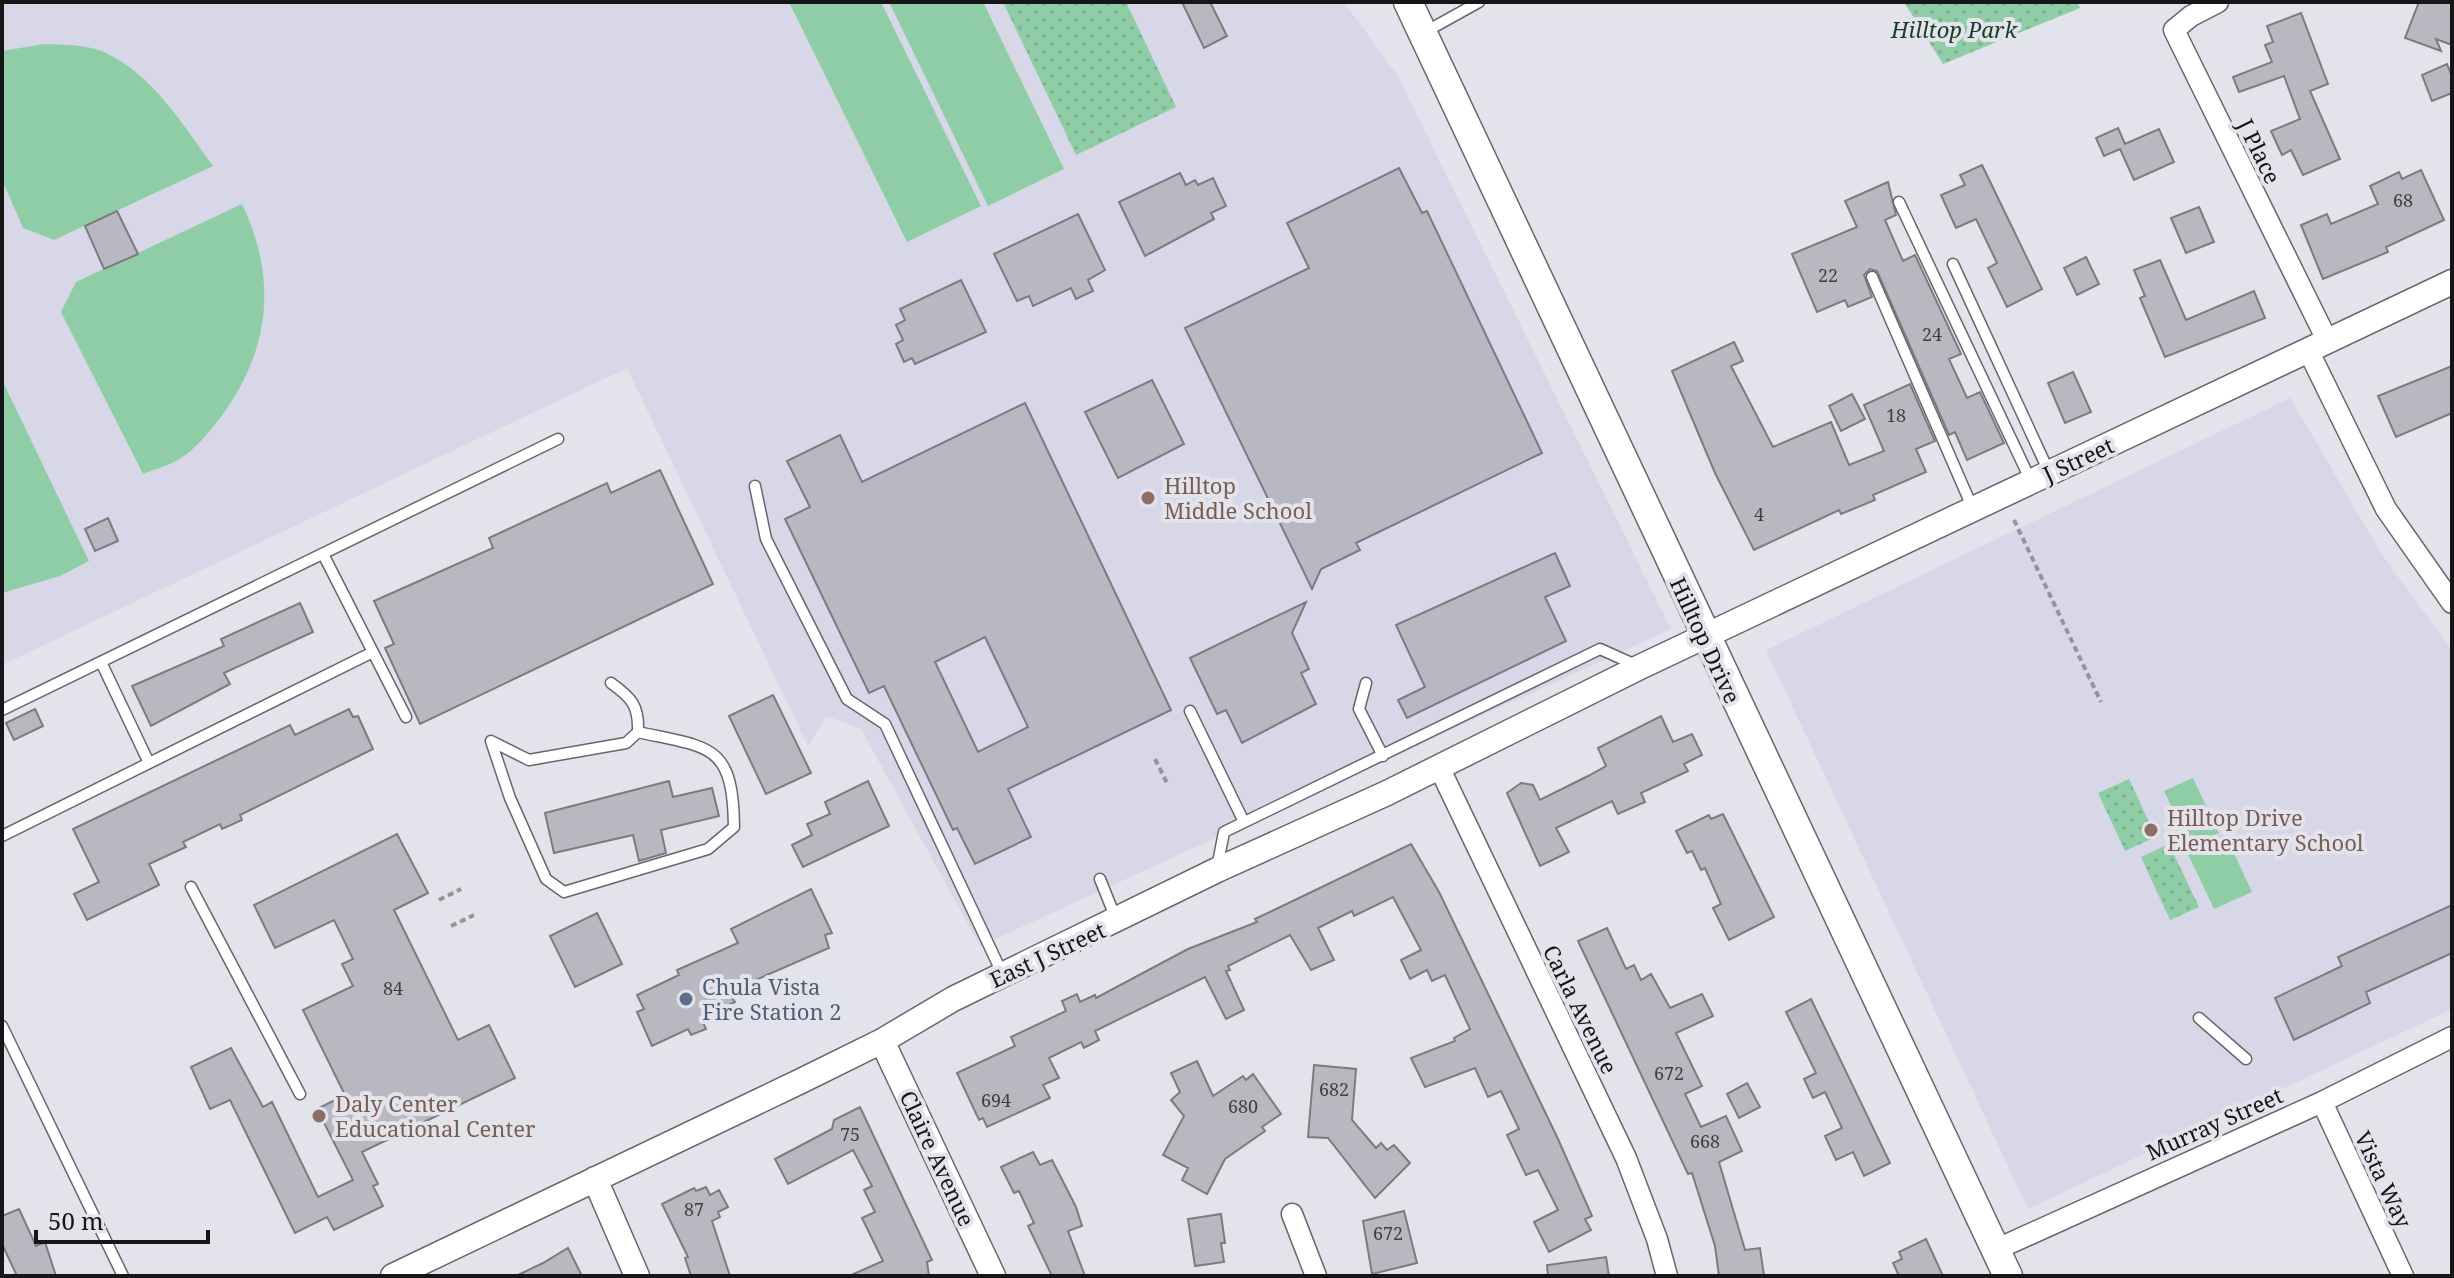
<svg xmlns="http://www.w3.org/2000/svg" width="2454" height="1278" viewBox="0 0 2454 1278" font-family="'Noto Serif',serif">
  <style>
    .built { fill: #d8d7e7 }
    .grass { fill: #8fcda6 }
    .park { fill: url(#park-dots) }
    .building { fill: #b9b8c0; stroke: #7b7b82; stroke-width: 2; fill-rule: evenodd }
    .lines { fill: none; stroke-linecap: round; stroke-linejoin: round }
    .service-casing { stroke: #66666d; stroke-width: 13 }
    .minor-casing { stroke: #66666d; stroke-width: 23 }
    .tertiary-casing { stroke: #66666d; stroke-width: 27 }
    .secondary-casing { stroke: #66666d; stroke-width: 31 }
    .path { stroke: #94949a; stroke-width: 4; stroke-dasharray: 6 4; stroke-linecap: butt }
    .service { stroke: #fff; stroke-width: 10 }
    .minor { stroke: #fff; stroke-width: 20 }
    .tertiary { stroke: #fff; stroke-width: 24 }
    .secondary { stroke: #fff; stroke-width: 28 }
    .education-dot { fill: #8d6e63; stroke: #e3e3eb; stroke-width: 3 }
    .service-dot { fill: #5c6f8a; stroke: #e3e3eb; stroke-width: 3 }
    .labels { text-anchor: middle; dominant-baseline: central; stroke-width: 8; stroke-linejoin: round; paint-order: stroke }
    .number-label { font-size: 18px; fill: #3f3e43 }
    .park-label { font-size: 22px; font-style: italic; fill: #18402a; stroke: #e3e3eb }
    .street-label { font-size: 22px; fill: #161619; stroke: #e3e3eb }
    .education-label { font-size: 22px; fill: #785e54; stroke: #e3e3eb; text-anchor: start }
    .service-label { font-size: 22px; fill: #4e5e75; stroke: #e3e3eb; text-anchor: start }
  </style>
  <defs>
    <pattern id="park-dots" width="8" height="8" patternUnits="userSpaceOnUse" patternTransform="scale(2)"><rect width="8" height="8" fill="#8fcda6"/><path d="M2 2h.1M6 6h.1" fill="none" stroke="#7baf8e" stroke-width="1.8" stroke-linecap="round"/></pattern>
  </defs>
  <rect width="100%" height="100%" fill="#e3e3eb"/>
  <!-- built -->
  <path class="built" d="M2,2H1344L1397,75L1671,629L980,946L861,729L826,716L808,746L627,368L2,665Z
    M2290,398L2383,556L2452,650V1009L2028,1209L1766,650Z"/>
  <!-- grass -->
  <path class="grass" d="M789,2H881L981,206L907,242Z
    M889,2H983L1064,169L988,206Z
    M44,44C63,45 88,44 106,53C153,75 183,125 213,166L54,240L23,228L2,180V51Z
    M242,204C278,280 270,350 221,417C208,433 196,449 178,460C168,466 154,469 143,474L61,312L76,282Z
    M2,380L89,561L60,576L2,593Z
    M2193,778L2219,833L2190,846L2164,791Z
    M2225,834L2252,892L2214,909L2187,852Z"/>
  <!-- park -->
  <path class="park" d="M1003,2H1126L1176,107L1076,155Z
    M1904,2H2078L2080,8L1943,64Z
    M2129,779L2156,837L2125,851L2098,793Z
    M2169,844L2199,907L2170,920L2141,857Z"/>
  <!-- building -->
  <path class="building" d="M1182,2H1210L1227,36L1204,48Z
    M2419,2H2452V45L2436,39L2441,51L2405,38Z
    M2301,13L2328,84L2310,91L2340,159L2303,175L2291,150L2282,155L2271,131L2300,119L2284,76L2239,92L2233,77L2272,62L2265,45L2273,42L2267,26Z
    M2447,64L2452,77V93L2432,101L2422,75Z
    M2118,128L2125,144L2159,129L2174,162L2134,180L2120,149L2104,156L2096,138Z
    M1982,165L2042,289L2007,307L1988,268L1997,263L1976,219L1956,228L1941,195L1965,185L1960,175Z
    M1399,168L1422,213L1427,211L1542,453L1356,543L1360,550L1321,569L1312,589L1185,328L1309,268L1287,223Z
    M2421,170L2444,220L2386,247L2388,252L2323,279L2301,225L2327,214L2331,224L2378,204L2370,186L2399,172L2402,179Z
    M1180,173L1186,185L1195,180L1198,185L1213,178L1226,206L1211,213L1214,219L1145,256L1119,202Z
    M1888,182L1896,215L1885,220L1903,261L1915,255L1961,354L1949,359L1967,398L1980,392L2004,443L1967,460L1955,432L1949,435L1877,271L1870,269L1864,275L1872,297L1848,307L1845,300L1817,312L1792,254L1857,227L1845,201Z
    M2199,207L2214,242L2186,253L2171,218Z
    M117,211L138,254L104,269L85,226Z
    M1078,214L1105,270L1088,280L1093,291L1076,299L1071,288L1033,306L1029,296L1017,301L994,254Z
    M2086,257L2099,284L2077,295L2064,268Z
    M2160,260L2186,320L2254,291L2265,318L2165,357L2140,298L2145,296L2134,270Z
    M961,280L986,332L915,364L912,358L904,362L896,344L903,340L896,325L905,320L900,309Z
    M1734,342L1743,361L1731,366L1773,447L1831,422L1849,465L1884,451L1864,405L1910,384L1935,441L1916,449L1926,472L1873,495L1875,500L1841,514L1839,510L1754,550L1715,473L1672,371Z
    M2452,366V413L2396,437L2378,396Z
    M2073,372L2091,412L2065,423L2048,383Z
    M1152,380L1184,444L1118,478L1085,412Z
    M1852,394L1865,419L1841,431L1829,406Z
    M1025,403L1171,710L1008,789L1031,837L975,864L957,828L953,830L884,686L869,693L785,519L810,507L787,461L840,435L862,482ZM985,637L1028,727L978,752L935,662Z
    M660,470L713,584L420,724L385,648L394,644L374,601L493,548L489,538L607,483L611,493Z
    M108,518L118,541L95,551L85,529Z
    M1555,553L1570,586L1545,597L1566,641L1407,718L1398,700L1425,687L1396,625Z
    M1306,602L1292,633L1309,669L1301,673L1316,704L1242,743L1226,710L1217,714L1190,658Z
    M300,603L313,632L224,673L230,684L151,726L132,686L224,646L221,639Z
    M773,695L811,773L766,794L729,716Z
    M35,709L43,726L14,740L6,723Z
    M349,709L353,717L358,716L373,749L240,815L242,820L222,829L220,824L183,842L186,847L149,864L159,885L87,920L74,894L99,882L73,829L290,725L295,735Z
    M1661,716L1673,742L1692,734L1702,755L1684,764L1688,771L1641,793L1645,802L1618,814L1612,801L1556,828L1569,852L1540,866L1507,793L1521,783L1533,785L1540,800L1588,776L1606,766L1598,748Z
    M669,781L673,797L712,788L719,816L661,830L666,853L639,861L633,835L554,853L545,813Z
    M868,781L889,826L803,867L792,845L812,835L807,824L830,814L825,802Z
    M1723,814L1774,917L1729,940L1713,908L1721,904L1705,868L1701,870L1692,851L1687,853L1676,831L1709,815L1711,819Z
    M397,834L428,893L394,910L458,1040L489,1025L515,1078L362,1152L378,1184L373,1186L383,1206L334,1230L327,1217L295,1233L230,1100L210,1109L191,1067L231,1048L263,1107L272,1102L318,1197L353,1180L317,1109L345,1095L303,1010L353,986L342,964L353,959L334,920L275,948L254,905Z
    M1411,844L1439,892L1558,1139L1592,1216L1585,1219L1591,1230L1549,1252L1534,1222L1558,1210L1538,1170L1526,1175L1507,1135L1519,1129L1501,1091L1488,1097L1475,1068L1425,1087L1411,1058L1455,1041L1454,1038L1470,1029L1445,975L1432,981L1427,970L1410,979L1401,960L1421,950L1393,897L1354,916L1352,911L1318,928L1334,960L1311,970L1290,935L1228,966L1230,970L1226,971L1244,1010L1226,1019L1205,977L1095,1031L1099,1040L1084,1048L1081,1042L1049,1058L1059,1078L1043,1085L1050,1098L987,1127L983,1118L979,1120L957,1073L1015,1046L1011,1037L1066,1011L1062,1001L1077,994L1080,1002L1095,995L1096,998L1188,949L1257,922L1255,919L1272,911Z
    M811,889L832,933L825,935L829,948L728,992L735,1002L701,1018L706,1029L691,1035L688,1029L652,1046L637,1012L644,1009L637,995L679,975L677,970L738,943L731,929Z
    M2452,905V953L2366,992L2370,1003L2294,1040L2275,998L2342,966L2338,957Z
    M597,913L622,964L575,987L550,936Z
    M1607,928L1626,969L1634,965L1641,980L1651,974L1670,1008L1702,994L1713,1016L1676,1033L1702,1086L1685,1094L1701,1127L1726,1116L1742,1151L1719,1162L1745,1250L1760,1248L1764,1276H1719L1715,1246L1692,1173L1688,1174L1578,941Z
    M1811,999L1890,1163L1864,1176L1853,1152L1836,1160L1825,1136L1842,1128L1825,1092L1813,1098L1804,1079L1816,1073L1786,1012Z
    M1197,1061L1213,1096L1243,1076L1246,1080L1253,1074L1281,1114L1262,1127L1265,1131L1225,1159L1207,1194L1182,1180L1188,1168L1163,1155L1184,1116L1171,1100L1180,1092L1171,1073Z
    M1314,1065L1356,1069L1352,1120L1376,1148L1381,1143L1387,1150L1394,1145L1410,1163L1375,1198L1328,1138L1308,1137Z
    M1747,1083L1760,1107L1739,1118L1727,1094Z
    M860,1107L932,1260L927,1262L929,1276H849L883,1261L862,1218L875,1212L864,1190L872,1186L853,1150L788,1184L775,1159L832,1129L834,1120Z
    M1033,1152L1040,1165L1052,1160L1076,1207L1082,1226L1068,1231L1085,1276H1052L1028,1226L1034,1223L1019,1191L1014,1193L1001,1167Z
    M706,1187L710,1195L719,1190L728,1207L718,1212L720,1217L712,1221L730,1276H691L685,1258L688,1257L662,1204L694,1188L696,1191Z
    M19,1209L36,1246L45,1242L56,1276H17L2,1244V1216Z
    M1404,1211L1417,1263L1372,1274L1363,1221Z
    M1221,1214L1225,1243H1221L1224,1262L1195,1266L1188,1219Z
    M1926,1239L1943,1276H1899L1893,1263L1902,1259L1899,1252Z
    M568,1248L582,1276H516L543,1263Z
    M1606,1257L1609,1276H1548L1547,1265Z"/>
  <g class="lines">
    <defs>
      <path id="service" d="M1425,32L1479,2
        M1899,202L2031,481
        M1953,264L2049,472
        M1872,277L1973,509
        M755,486L766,539L847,699L885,724L1002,973
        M323,554L406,717
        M101,662L149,763
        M611,683C632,698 639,706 638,732L626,743L529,760L491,741L510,798L546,879L564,892L708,849L734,827C733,743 710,748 638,732
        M1366,683L1359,709L1383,756
        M2,710L558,439
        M1190,711L1244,822
        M2,836L373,652
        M1217,868L1224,832L1600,649L1638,666
        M1100,879L1116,919
        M191,887L300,1094
        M2199,1018L2246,1059
        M2,1026L123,1276"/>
      <path id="minor" d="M2218,2L2191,16L2174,30L2327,340
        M2308,350L2386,509L2452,603
        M1439,767L1626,1158L1657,1239L1667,1276
        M2322,1102L2403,1276
        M1292,1214L1316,1276
        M1995,1250L2322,1102L2452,1037"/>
      <path id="tertiary" d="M882,1041L993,1276
        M595,1179L637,1276
        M393,1276L801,1081L882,1041L953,999L1217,870L1387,793L1640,667L2452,282"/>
      <path id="secondary" d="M1408,2L2008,1276"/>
    </defs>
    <!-- service casing -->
    <use href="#service" class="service-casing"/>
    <!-- minor casing -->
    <use href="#minor" class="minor-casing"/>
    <!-- tertiary casing -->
    <use href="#tertiary" class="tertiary-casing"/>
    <!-- secondary casing -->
    <use href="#secondary" class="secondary-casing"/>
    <!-- path -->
    <path class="path" d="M2014,520L2101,702
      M1155,759L1167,783
      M439,900L461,889
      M451,926L474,915"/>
    <!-- service -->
    <use href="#service" class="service"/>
    <!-- minor -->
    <use href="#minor" class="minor"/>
    <!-- tertiary -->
    <use href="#tertiary" class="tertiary"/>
    <!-- secondary -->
    <use href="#secondary" class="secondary"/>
  </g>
  <!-- markers -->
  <g class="education-dot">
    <circle cx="1148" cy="498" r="8"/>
    <circle cx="2151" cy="830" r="8"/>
    <circle cx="319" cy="1116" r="8"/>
  </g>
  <circle class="service-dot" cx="686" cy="999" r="8"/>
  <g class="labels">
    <!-- number labels -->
    <g class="number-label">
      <text x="2403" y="200">68</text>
      <text x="1828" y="275">22</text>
      <text x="1932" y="334">24</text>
      <text x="1896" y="415">18</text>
      <text x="1759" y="514">4</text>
      <text x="393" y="988">84</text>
      <text x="1669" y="1073">672</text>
      <text x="1334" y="1089">682</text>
      <text x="996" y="1100">694</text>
      <text x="1243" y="1106">680</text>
      <text x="850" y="1134">75</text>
      <text x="1705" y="1141">668</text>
      <text x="694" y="1209">87</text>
      <text x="1388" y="1233">672</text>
    </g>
    <!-- park labels -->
    <g class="park-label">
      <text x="1954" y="29">Hilltop Park</text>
    </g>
    <!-- street labels -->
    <g class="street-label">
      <text transform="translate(2260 151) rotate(64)">J Place</text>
      <text transform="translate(2078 459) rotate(-25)">J Street</text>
      <text transform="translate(1706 640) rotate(65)">Hilltop Drive</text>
      <text transform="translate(1047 954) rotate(-25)">East J Street</text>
      <text transform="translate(1581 1009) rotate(64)">Carla Avenue</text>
      <text transform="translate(2214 1123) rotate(-24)">Murray Street</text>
      <text transform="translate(938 1158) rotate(65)">Claire Avenue</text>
      <text transform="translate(2384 1179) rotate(65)">Vista Way</text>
    </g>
    <!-- education labels -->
    <g class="education-label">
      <text x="1164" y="485">Hilltop<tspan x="1164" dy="25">Middle School</tspan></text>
      <text x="2167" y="817">Hilltop Drive<tspan x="2167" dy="25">Elementary School</tspan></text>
      <text x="335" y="1103">Daly Center<tspan x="335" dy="25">Educational Center</tspan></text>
    </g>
    <!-- service labels -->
    <g class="service-label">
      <text x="702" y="986">Chula Vista<tspan x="702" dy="25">Fire Station 2</tspan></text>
    </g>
  </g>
  <!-- border -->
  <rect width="2454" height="1278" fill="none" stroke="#161619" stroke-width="8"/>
  <!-- scale -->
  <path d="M36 1230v12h172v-12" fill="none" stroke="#161619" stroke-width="4"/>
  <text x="48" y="1230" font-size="24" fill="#161619" stroke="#e3e3eb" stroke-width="6" paint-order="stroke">50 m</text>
</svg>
